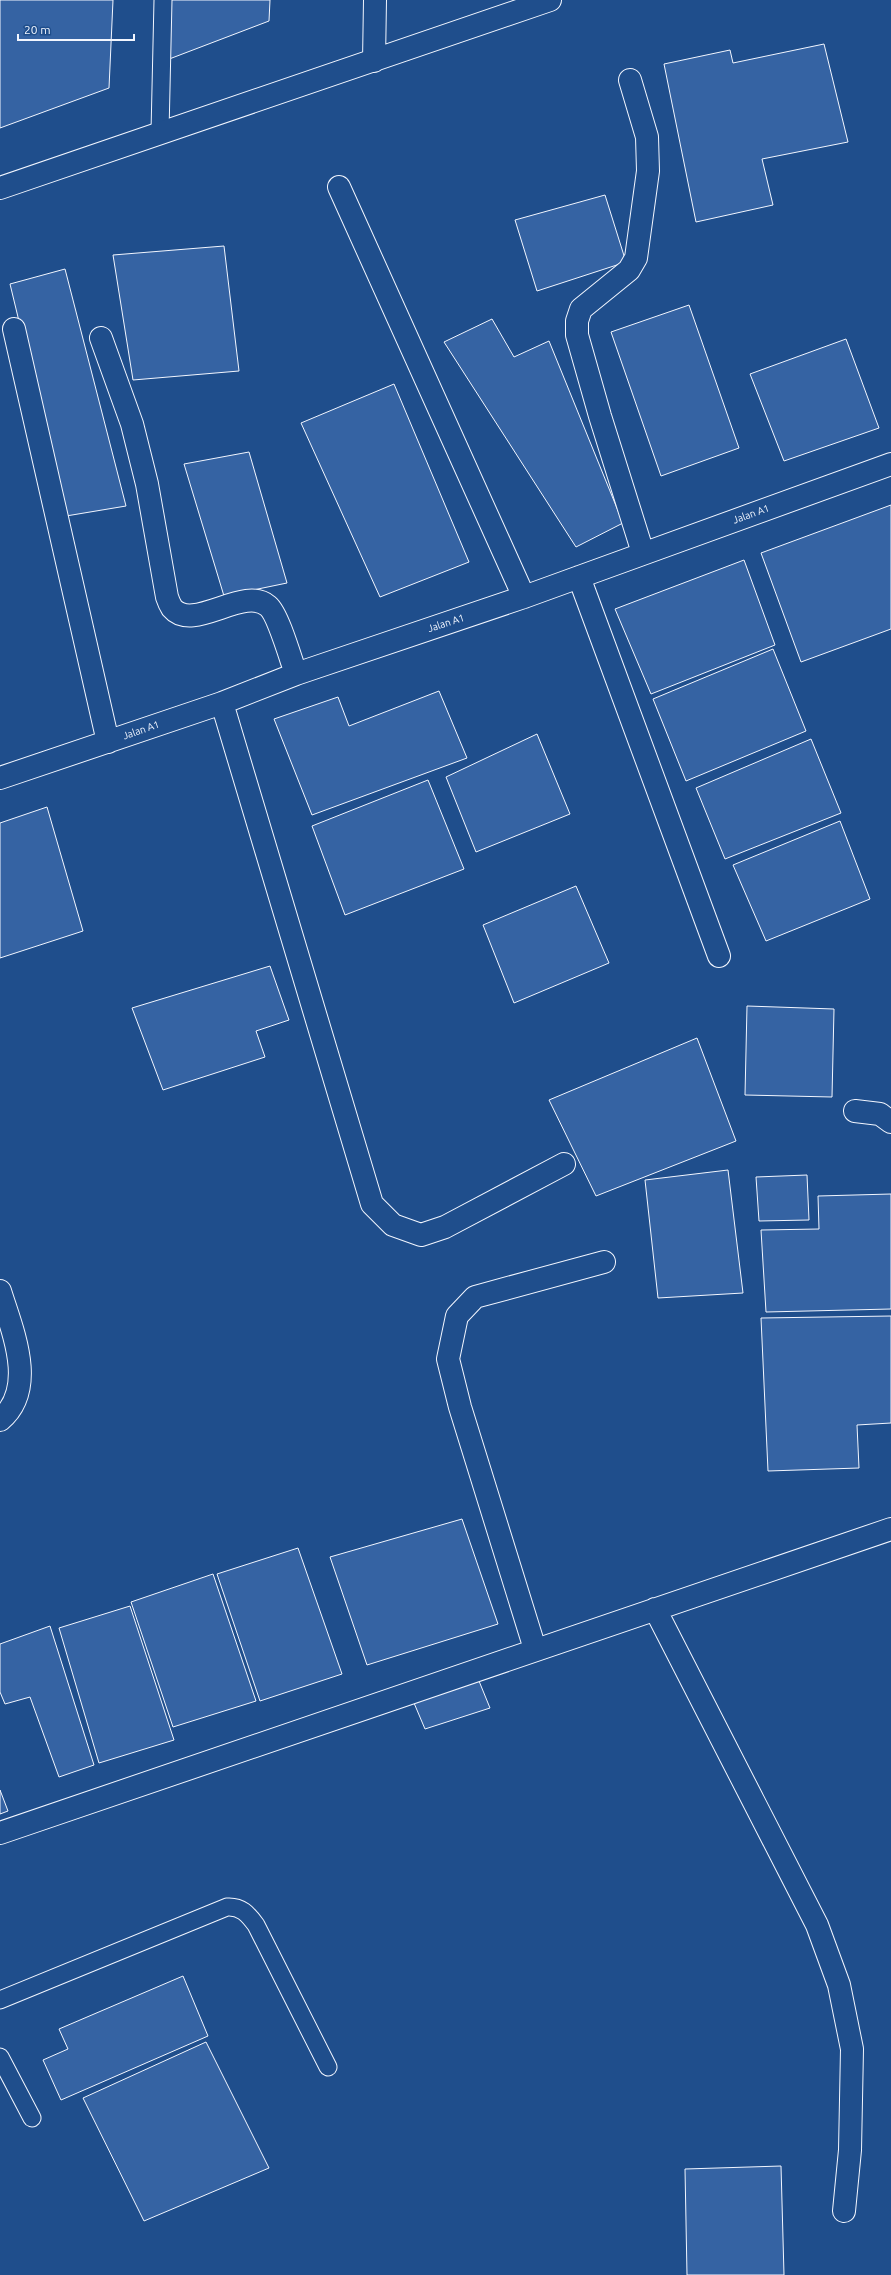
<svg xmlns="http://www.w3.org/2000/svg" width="891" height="2275" viewBox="0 0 891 2275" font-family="Ubuntu,sans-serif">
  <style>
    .building { fill: #3563a3; stroke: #f2f6ff }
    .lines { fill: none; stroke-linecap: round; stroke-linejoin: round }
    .service-casing { stroke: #f2f6ff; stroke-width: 19 }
    .minor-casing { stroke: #f2f6ff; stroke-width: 24 }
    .service { stroke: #1f4e8c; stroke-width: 17 }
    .minor { stroke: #1f4e8c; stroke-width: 22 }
    .labels { text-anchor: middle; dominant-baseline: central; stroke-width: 3; stroke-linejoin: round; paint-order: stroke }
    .street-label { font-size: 10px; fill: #f2f6ff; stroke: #1f4e8c }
  </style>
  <rect width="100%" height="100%" fill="#1f4e8c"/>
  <!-- building -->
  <path class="building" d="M0,0H113L109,88L0,128Z
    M166,0H270L269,21L164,61Z
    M824,44L848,142L762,159L773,205L696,222L664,64L730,50L733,63Z
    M605,195L626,262L537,291L515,220Z
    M224,246L239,371L133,380L113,255Z
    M65,269L126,506L66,516L10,284Z
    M689,305L739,448L661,476L611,332Z
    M492,319L514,357L549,341L623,523L576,547L444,342Z
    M846,339L879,428L784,461L750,374Z
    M394,384L469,562L380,597L301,423Z
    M249,452L287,583L224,596L184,464Z
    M891,505V629L801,662L761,553Z
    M744,560L775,645L651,694L615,609Z
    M773,649L806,731L686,781L653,699Z
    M439,691L467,758L312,815L274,719L338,697L349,726Z
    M537,734L570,814L476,852L446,777Z
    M811,739L841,813L725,859L696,788Z
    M428,780L464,869L345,915L312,826Z
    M47,807L83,931L0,958V823Z
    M840,821L870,899L766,941L733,865Z
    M576,886L609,963L514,1003L483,925Z
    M270,966L289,1020L256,1031L265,1057L163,1090L132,1008Z
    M747,1006L834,1009L832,1097L745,1095Z
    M697,1038L736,1141L596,1196L549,1100Z
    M728,1170L743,1293L658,1298L645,1180Z
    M807,1175L809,1220L759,1221L756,1177Z
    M891,1194V1309L766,1312L761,1230L819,1229L818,1196Z
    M891,1316V1423L857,1425L859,1468L768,1471L761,1318Z
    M462,1519L498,1624L367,1665L330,1557Z
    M298,1548L342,1674L260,1701L217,1574Z
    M213,1574L256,1701L173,1727L131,1602Z
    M130,1606L174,1740L99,1763L59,1628Z
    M50,1626L94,1765L59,1777L30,1697L5,1704L0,1692V1644Z
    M479,1681L490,1708L425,1729L414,1703Z
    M0,1790L8,1811L0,1814Z
    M183,1976L208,2036L61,2100L43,2060L68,2049L59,2029Z
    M206,2042L269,2168L144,2221L83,2098Z
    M781,2166L784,2275H687L685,2169Z"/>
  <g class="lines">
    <defs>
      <path id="service" d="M160,132L163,0
        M0,2000L227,1907C241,1906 248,1914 256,1925L328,2067
        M0,2057L32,2118"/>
      <path id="minor" d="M374,61L375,0
        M630,80L647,137L648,171L636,258L629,270L581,309L577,321V335L600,416L643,553
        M339,187L524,597
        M0,188L550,0
        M14,329L108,742
        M101,338L132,424L147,484L167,597C168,600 170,605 172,608C193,633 244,585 268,606C278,614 291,660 296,674
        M579,577L719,956
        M222,703L372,1204L393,1225L421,1235L445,1227L564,1164
        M0,778L222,703L296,674L524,597L891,464
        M855,1111L880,1114L891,1122
        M0,1291C12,1330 38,1388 0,1420
        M655,1609L817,1925L839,1985L852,2049L850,2150L844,2211
        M535,1649L460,1407L448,1359L457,1316L475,1297L604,1262
        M0,1833L891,1529"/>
    </defs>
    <!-- service casing -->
    <use href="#service" class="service-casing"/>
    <!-- minor casing -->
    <use href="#minor" class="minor-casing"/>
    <!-- service -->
    <use href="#service" class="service"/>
    <!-- minor -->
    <use href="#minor" class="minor"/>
  </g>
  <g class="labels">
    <!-- street labels -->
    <g class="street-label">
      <text transform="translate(751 514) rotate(-20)">Jalan A1</text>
      <text transform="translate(446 623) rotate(-18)">Jalan A1</text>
      <text transform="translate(141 730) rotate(-19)">Jalan A1</text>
    </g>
  </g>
  <!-- scale -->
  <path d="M18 34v6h116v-6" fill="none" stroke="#f2f6ff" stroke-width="2"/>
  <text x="24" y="34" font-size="12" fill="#f2f6ff" stroke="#1f4e8c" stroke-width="3" paint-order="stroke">20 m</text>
</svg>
